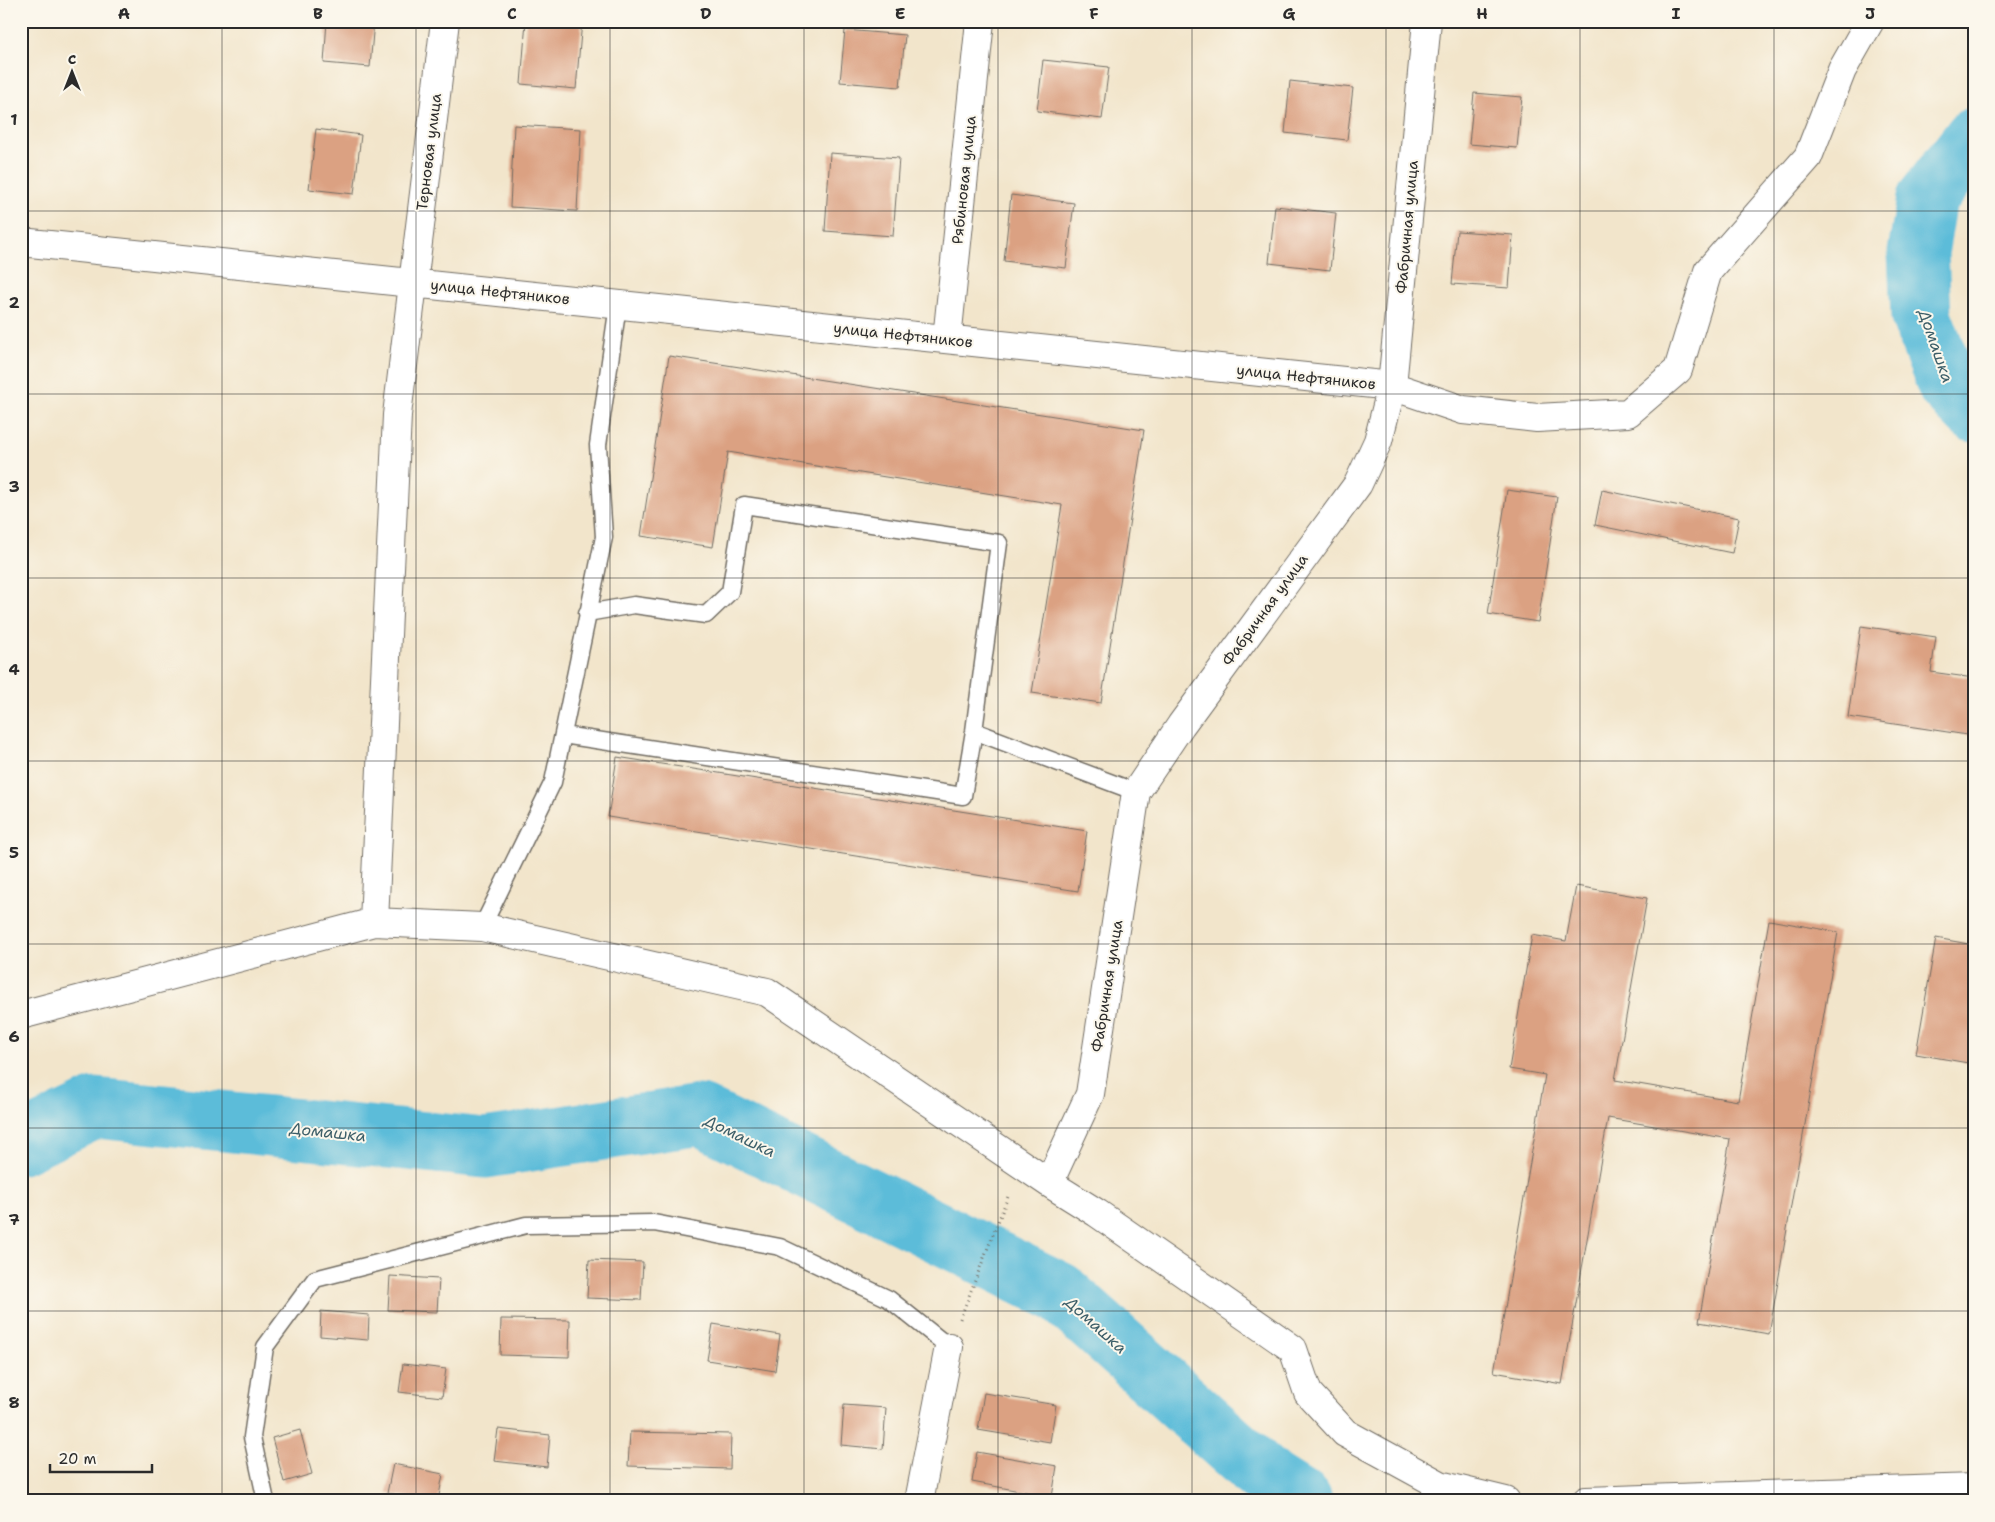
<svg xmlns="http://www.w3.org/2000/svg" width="1995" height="1522" viewBox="0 0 1995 1522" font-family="'Shantell Sans',sans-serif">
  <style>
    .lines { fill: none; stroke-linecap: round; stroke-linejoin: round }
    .river { stroke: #5bbcd9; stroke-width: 61 }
    .building { fill: #dba182 }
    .service-casing { stroke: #716c63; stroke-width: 19 }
    .minor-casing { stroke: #716c63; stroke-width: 30 }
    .path { stroke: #716c63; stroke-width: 3; stroke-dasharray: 1 4; stroke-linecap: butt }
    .service { stroke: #fff; stroke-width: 16 }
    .minor { stroke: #fff; stroke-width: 28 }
    .grid { fill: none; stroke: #2b2b2b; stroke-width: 1; stroke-opacity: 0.55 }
    .labels { text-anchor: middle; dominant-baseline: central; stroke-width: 4; stroke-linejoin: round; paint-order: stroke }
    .street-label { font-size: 15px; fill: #2b2b2b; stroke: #fbf7ec }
    .water-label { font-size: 16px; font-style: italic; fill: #3c5e68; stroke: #fbf7ec }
    .neatline { fill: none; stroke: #2b2b2b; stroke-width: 2 }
    .grid-label { font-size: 16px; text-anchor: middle; font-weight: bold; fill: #2b2b2b }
  </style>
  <rect width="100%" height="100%" fill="#fbf7ec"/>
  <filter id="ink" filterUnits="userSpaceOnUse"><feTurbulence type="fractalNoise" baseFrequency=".02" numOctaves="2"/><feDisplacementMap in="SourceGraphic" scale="10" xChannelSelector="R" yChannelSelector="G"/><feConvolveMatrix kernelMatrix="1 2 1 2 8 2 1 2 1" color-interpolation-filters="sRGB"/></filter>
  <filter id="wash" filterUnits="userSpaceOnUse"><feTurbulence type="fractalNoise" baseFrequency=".0096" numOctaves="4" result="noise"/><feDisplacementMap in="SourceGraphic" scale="20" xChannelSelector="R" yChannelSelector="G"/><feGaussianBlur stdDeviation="1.12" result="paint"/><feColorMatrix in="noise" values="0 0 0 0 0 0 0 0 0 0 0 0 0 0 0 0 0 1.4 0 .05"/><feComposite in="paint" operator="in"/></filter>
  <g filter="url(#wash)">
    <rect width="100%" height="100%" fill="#f2e5cb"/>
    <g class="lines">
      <!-- river -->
      <path class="river" d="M1974,138L1927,199L1918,253L1921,316L1948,386L1974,412
        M21,1144L96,1108L485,1148L700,1115L1059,1292L1270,1481L1302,1501"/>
    </g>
    <g id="blocks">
      <!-- building -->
      <path class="building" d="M327,21H374L370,67L324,63Z
        M526,21H582L576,89L521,84Z
        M845,30L905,35L900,87L840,82Z
        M1043,60L1109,67L1102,119L1037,111Z
        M1290,81L1353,88L1347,140L1285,133Z
        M1474,93L1522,97L1517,148L1469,144Z
        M514,125L581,129L577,211L510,207Z
        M316,129L361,135L354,194L309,189Z
        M830,153L899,158L893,236L825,231Z
        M1011,195L1074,203L1066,268L1004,261Z
        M1275,206L1336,213L1330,270L1269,263Z
        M1457,231L1513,235L1509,288L1452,284Z
        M669,356L1144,430L1101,703L1032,693L1062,505L728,452L713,547L641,536Z
        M1507,490L1557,497L1538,622L1488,614Z
        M1602,490L1739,518L1732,553L1595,525Z
        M1861,626L1936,637L1931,672L1974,678V736L1848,717Z
        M617,757L1087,831L1078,891L608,817Z
        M1576,886L1647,898L1615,1080L1738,1101L1769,920L1838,932L1769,1334L1699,1322L1730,1139L1608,1118L1562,1384L1494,1372L1545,1075L1509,1069L1532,935L1566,941Z
        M1936,938L1974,945V1064L1916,1054Z
        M589,1260L643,1262L641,1300L587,1298Z
        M390,1276L439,1279L437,1312L388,1310Z
        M321,1311L369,1315L368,1340L320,1336Z
        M501,1319L570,1320L569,1357L500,1355Z
        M713,1324L780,1335L775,1371L707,1360Z
        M403,1364L446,1369L442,1397L399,1392Z
        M984,1393L1056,1405L1050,1442L978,1430Z
        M844,1405L886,1408L883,1449L841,1445Z
        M498,1429L550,1435L547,1467L494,1461Z
        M300,1430L312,1474L284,1482L272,1438Z
        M630,1432L731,1434L730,1469L628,1466Z
        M977,1452L1057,1466L1052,1497L972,1482Z
        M393,1464L443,1474L438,1501H428L387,1493Z"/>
    </g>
  </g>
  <g filter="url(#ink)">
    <use href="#blocks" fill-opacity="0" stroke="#716c63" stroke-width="1"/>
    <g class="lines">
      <defs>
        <path id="service" d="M974,731L1136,792
          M563,735L963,796L974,731L999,543L744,505L730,592L706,615L634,605L587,613
          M482,927L553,782L604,537L598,445L618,305
          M266,1501L252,1437L265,1347L315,1279L526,1225L654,1223L780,1247L889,1299L949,1347"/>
        <path id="minor" d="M21,242L1392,386L1463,410L1537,418L1628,413L1678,370L1708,271L1808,157L1842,70L1870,21
          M947,339L980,21
          M374,922L397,415L445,21
          M21,1015L374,922L482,927L767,992L1049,1183L1097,1213L1293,1349L1308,1393L1345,1433L1440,1485L1506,1501
          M1049,1183L1090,1094L1136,792L1181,725L1358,484L1378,441L1392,386L1427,21
          M919,1501L949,1347
          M1586,1501L1974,1488"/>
      </defs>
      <!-- service casing -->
      <use href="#service" class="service-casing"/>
      <!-- minor casing -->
      <use href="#minor" class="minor-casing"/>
      <!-- path -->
      <path class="path" d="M960,1319L1009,1194"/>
      <!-- service -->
      <use href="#service" class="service"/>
      <!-- minor -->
      <use href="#minor" class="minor"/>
    </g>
  </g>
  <!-- grid -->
  <path class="grid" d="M222,21V1501M416,21V1501M610,21V1501M804,21V1501M998,21V1501M1192,21V1501M1386,21V1501M1580,21V1501M1774,21V1501M21,211H1974M21,394H1974M21,578H1974M21,761H1974M21,944H1974M21,1128H1974M21,1311H1974"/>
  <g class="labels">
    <!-- street labels -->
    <g class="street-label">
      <text transform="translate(429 152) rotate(-83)">Терновая улица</text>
      <text transform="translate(964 180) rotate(-84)">Рябиновая улица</text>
      <text transform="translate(1407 227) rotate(-85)">Фабричная улица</text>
      <text transform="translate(500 292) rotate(6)">улица Нефтяников</text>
      <text transform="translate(903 335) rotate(6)">улица Нефтяников</text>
      <text transform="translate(1306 377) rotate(6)">улица Нефтяников</text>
      <text transform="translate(1265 610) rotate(-54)">Фабричная улица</text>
      <text transform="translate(1107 986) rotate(-81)">Фабричная улица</text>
    </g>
    <!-- water labels -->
    <g class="water-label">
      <text transform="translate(1936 346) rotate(71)">Домашка</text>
      <text transform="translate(328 1132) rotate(6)">Домашка</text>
      <text transform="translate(740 1136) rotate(26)">Домашка</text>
      <text transform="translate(1096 1325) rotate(42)">Домашка</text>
    </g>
  </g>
  <!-- margin -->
  <rect width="1995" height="1522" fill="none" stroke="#fbf7ec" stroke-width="55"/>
  <!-- north arrow -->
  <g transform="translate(72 72)" stroke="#fbf7ec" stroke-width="4" paint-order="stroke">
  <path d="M0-4L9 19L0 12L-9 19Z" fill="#2b2b2b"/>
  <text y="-8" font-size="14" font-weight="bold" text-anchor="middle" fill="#2b2b2b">С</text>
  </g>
  <!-- scale -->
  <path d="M50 1464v8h102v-8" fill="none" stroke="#2b2b2b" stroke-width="2.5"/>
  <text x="58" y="1464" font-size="15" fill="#2b2b2b" stroke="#fbf7ec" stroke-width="4" paint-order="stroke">20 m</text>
  <rect x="28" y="28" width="1940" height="1466" class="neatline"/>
  <g class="grid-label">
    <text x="124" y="19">A</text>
    <text x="318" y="19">B</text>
    <text x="512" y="19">C</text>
    <text x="706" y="19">D</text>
    <text x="900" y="19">E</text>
    <text x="1094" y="19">F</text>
    <text x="1289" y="19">G</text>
    <text x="1482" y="19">H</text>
    <text x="1676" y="19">I</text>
    <text x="1870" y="19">J</text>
    <text x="14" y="125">1</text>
    <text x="14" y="308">2</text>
    <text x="14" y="492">3</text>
    <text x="14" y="675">4</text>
    <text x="14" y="858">5</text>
    <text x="14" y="1042">6</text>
    <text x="14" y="1225">7</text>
    <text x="14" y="1408">8</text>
  </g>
</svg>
